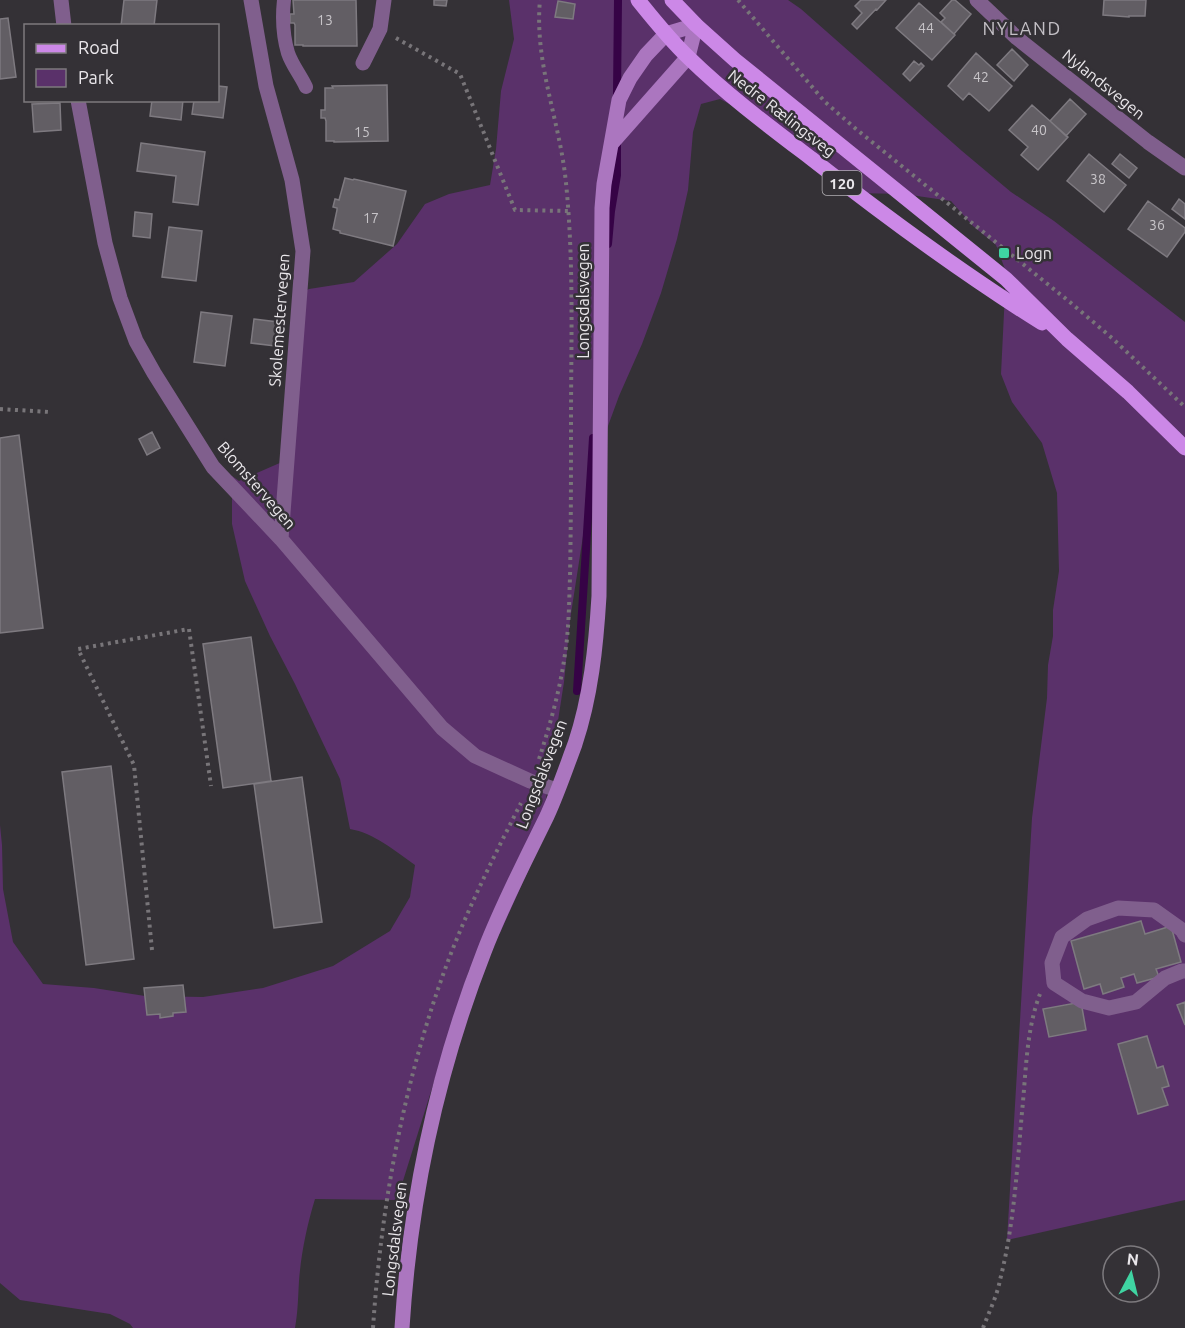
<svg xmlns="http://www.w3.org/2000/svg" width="1185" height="1328" viewBox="0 0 1185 1328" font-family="Ubuntu,sans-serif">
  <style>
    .green { fill: #5a316a }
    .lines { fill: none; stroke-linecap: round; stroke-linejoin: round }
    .stream { stroke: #360346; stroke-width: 8 }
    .building { fill: #625e64; stroke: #7e7a80; stroke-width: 1.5 }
    .path { stroke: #787579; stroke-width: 4; stroke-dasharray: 3 4.5; stroke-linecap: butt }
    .service { stroke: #805f8d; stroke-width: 14 }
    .minor { stroke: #805f8d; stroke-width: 15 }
    .secondary { stroke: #ab76bf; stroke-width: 15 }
    .primary { stroke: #cc88e7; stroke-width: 15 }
    .poi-dot { fill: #3fd4a2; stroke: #343136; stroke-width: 2 }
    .labels { text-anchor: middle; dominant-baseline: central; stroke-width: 5; stroke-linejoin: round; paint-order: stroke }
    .number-label { font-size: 14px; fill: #c8c5c9 }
    .shield { fill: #343136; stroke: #b3b0b5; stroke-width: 1.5 }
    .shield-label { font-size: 15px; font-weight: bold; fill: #eae7eb }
    .street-label { font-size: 16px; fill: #eae7eb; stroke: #343136 }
    .poi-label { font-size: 16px; fill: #eae7eb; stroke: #343136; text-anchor: start }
    .neighbourhood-label { font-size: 18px; letter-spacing: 1.5px; fill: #c4c0c6; stroke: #343136 }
  </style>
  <rect width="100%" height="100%" fill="#343136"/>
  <!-- green -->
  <path class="green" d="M509,0H788L801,9L962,151L1011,192L1054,221L1185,322V1200L1007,1240L1032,818L1047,698L1048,665L1053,636V610L1059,571L1057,493L1042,443L1012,402L1001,374L1006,272L996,245L973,226L951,201L904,194L853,193L835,190L833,179L768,125L720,99L701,104L693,132L688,190L677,239L661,293L642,344L619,396L601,445L590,491L570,620L564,682L544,811L528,871L500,933L469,970L397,1200L315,1199C307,1225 301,1254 299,1281C298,1298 298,1311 295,1328H133L130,1324L110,1314L20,1300L0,1283V825L2,845L3,889L13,942L43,984L94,988L145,996L203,997L263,988L333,966L390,931L410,897L415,865C395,851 374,833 350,829L340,779L295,684L270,636L245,581L232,524V476L239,481L282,462L297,295L309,289L354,282L397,244L425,204L449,194L490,185L496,149L501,91L514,39Z"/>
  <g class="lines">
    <!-- stream -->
    <path class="stream" d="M617,94L618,0
      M608,244L611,211L617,175V145
      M577,691L593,438"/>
  </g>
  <!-- building -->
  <path class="building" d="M124,0H157L154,26H121Z
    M293,0H356L357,46H303V45H295V25L294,23H290V14H294Z
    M434,0H447L446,6L434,5Z
    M861,0H886L877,10L876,9L857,29L852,24L862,13L855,6Z
    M952,0H955L971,14L954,34L941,22L945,18L940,13Z
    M1104,0H1146L1145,16H1129V17L1103,15Z
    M558,1L575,4L573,19L555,17Z
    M919,3L955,35L932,60L896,28Z
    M8,18L16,77L0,79V19Z
    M1012,49L1028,65L1014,81L997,65Z
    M976,53L1012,86L989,111L969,93L963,100L948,86Z
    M914,61L919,65L921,63L924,66L910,81L903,74Z
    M387,85L388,141L334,142V141H326V121L325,118H321V110H325V88H333L332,86Z
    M218,86L227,87L223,118L192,114L194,100H218Z
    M1070,99L1086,114L1066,136L1050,121Z
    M152,100H183L181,120L150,116Z
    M60,103L61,130L34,132L32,104Z
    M1032,105L1068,137L1038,170L1021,155L1028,147L1009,130Z
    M141,143L205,152L198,205L173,202L176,176L137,171Z
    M1089,154L1126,185L1104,212L1067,181Z
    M1120,154L1137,168L1129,178L1112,164Z
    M345,178L353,180L354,179L406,191L393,246L340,233V231L333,229L337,210V208L333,207L335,199L339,200Z
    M1179,199L1185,204V219L1172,209Z
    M1148,201L1185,228V232L1167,257L1128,229Z
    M135,212L152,214L150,238L133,236Z
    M169,227L202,231L196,281L162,277Z
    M201,312L232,316L225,366L194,362Z
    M254,319L278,322L275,346L251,343Z
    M152,432L160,448L147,455L139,439Z
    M19,435L43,628L0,633V438Z
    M251,637L271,781L223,788L203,644Z
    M111,766L134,959L86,965L62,772Z
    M302,777L322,922L274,928L254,784Z
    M1141,921L1145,934L1171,926L1181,962L1156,969L1159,977L1137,983L1134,974L1121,978L1124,987L1103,994L1100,984L1084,989L1071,941Z
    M183,985L186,1012L173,1013V1016L160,1018V1014L147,1015L144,988Z
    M1081,1002L1086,1030L1049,1037L1043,1009Z
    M1185,1002V1025L1177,1005Z
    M1147,1036L1157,1068L1163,1066L1169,1086L1162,1088L1168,1105L1138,1114L1118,1044Z"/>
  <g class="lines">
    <!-- path -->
    <path class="path" d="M738,0L825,102L856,129L1071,303L1112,338L1185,407
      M396,38L460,74L515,210L568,211
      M0,409L50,412
      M539,759C550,725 560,690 565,654C569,629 569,603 570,577C571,526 571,475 571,423C571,343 574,263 566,183C560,121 534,63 540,0
      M152,950L134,765L78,649L189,629L211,786
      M373,1328C381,1207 403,1086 444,972C465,914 493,858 521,803
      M983,1328C989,1312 997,1296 1000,1280C1014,1225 1017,1169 1022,1112C1026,1074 1026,1030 1040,994"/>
    <!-- service -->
    <path class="service" d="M284,0C282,18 283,36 288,53C292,65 301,76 306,87"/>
    <!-- minor -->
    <path class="minor" d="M61,0L64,26
      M251,0L266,86L292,180L303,251L281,539
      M977,0L1017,38L1148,142L1185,168
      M363,63L380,29L384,0
      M78,100L105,243L120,298L136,341L154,373L213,467L281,539L442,728L475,756L530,781L557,790
      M1185,935L1182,930L1154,910L1118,908L1087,919L1062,937L1052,963L1054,983L1082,1001L1109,1008L1136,1002L1165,978L1182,971H1185"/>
    <!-- secondary -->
    <path class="secondary" d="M612,143L688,57L696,25
      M402,1328C410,1199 437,1072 484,952C502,905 525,861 547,816C558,792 566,768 575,744C591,696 596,646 599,596L602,208L604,184L619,100L630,78L646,55L666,34L696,25"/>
    <!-- primary -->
    <path class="primary" d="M638,0C654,20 670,40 689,58C727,95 770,127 812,159C886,217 962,273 1042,323
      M672,0L696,25L735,60L1006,279L1067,339L1128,392L1185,448"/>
  </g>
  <!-- markers -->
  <rect class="poi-dot" x="998" y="247" width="12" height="12" rx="3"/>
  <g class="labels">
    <!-- number labels -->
    <g class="number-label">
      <text x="325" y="20">13</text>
      <text x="926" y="28">44</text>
      <text x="981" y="77">42</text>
      <text x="1039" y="130">40</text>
      <text x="362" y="132">15</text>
      <text x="1098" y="179">38</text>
      <text x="371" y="218">17</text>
      <text x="1157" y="225">36</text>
    </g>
    <!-- shield labels -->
    <rect class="shield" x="822.5" y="171" width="39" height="24" rx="4.5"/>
    <g class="shield-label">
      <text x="842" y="183">120</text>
    </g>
    <!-- street labels -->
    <g class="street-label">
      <text transform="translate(1104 84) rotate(39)">Nylandsvegen</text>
      <text transform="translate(782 113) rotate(38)">Nedre Rælingsveg</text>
      <text transform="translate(583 301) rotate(-90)">Longsdalsvegen</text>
      <text transform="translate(279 320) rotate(-86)">Skolemestervegen</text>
      <text transform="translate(257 485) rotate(49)">Blomstervegen</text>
      <text transform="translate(541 774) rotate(-69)">Longsdalsvegen</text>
      <text transform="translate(394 1239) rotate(-83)">Longsdalsvegen</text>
    </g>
    <!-- poi labels -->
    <g class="poi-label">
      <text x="1016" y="253">Logn</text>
    </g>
    <!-- neighbourhood labels -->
    <g class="neighbourhood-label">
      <text x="1022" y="28">NYLAND</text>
    </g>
  </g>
  <!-- legend -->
  <rect x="24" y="24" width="195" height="78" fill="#343136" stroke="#7d7a7e" stroke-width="1.5"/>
  <rect x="36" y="44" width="30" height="9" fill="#cc88e7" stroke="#7d7a7e" stroke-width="1.5"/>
  <text x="78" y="54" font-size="18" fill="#eae7eb">Road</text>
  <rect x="36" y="69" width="30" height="18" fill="#5a316a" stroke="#7d7a7e" stroke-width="1.5"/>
  <text x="78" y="84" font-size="18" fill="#eae7eb">Park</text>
  <!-- north arrow -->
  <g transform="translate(1131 1274) rotate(7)"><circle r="28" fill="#343136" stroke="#7d7a7e" stroke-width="1.5"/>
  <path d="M0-4.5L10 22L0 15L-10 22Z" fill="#3fd4a2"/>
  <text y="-9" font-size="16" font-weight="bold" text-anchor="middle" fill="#eae7eb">N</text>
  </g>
</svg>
